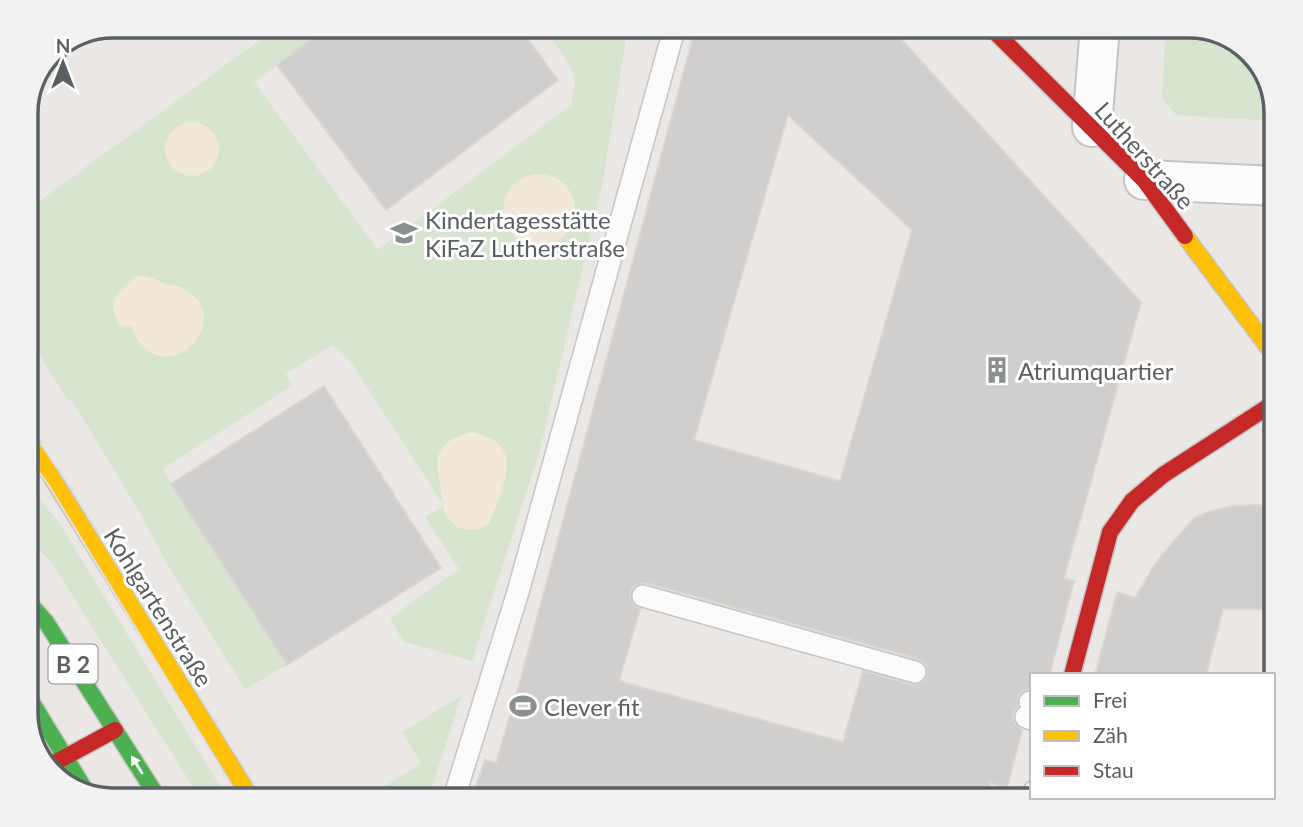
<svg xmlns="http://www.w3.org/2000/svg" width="1303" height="827" viewBox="0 0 1303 827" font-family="Lato,sans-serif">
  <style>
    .green { fill: #d6e4d0 }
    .sand { fill: #f1e7da }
    .building { fill: #d1cfcd; stroke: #d9d6d4; stroke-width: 2; fill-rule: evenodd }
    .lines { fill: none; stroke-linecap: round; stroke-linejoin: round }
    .lane-casing { stroke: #c5c5c5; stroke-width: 24 }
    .street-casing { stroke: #c5c5c5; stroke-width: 42 }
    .fast-casing { stroke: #c5c5c5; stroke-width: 19 }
    .slow-casing { stroke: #c5c5c5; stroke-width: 19 }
    .jam-casing { stroke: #c5c5c5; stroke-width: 19 }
    .lane { stroke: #fcfbfb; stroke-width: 21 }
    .street { stroke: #fcfbfb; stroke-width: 38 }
    .fast { stroke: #4caf50; stroke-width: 16 }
    .slow { stroke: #ffc107; stroke-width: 16 }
    .jam { stroke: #c62828; stroke-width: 16 }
    .tram { stroke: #e1e1e1; stroke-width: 2 }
    .oneway { fill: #f6fbf6 }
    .labels { text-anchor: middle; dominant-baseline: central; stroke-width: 6; stroke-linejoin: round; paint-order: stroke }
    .shield { fill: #fff; stroke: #8c8f90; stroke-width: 2 }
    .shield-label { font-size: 23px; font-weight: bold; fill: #5a5f61 }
    .street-label { font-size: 24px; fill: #5a5f61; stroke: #fff }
    .poi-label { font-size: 24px; fill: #5a5f61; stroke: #fff; text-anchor: start }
    .rim { fill: none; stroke: #5a5f61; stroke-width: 3.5 }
  </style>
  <rect width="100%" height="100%" fill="#eae7e4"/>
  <!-- green -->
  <path class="green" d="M279,26H329L254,82L378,250L572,104L575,76L565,57L541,26H628L603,181L540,449L472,661L403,641L390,618L459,569L425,517L444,506L349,359L332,345L286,374L292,385L163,469L171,484L287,665L245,689L165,560L139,511L71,399L68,400L26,334V211Z
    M1166,26H1189L1238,41L1265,70L1277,108V121L1176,115L1162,98Z
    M26,480L61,526L229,801H202L52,563L26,536Z
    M461,696L428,801H361L421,763L402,732Z"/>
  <!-- sand -->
  <path class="sand" d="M165 149a27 27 0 1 1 54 0a27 27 0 1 1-54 0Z
    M503 210a36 36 0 1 1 72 0a36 36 0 1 1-72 0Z
    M135,276C140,276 146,276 151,278C156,279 161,282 166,284C173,286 179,285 186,290C240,323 158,400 131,325L119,326C107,297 115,297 135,276Z
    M472,432C529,443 502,488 489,524L479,529L468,530L456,527L444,513L437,463L439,453L446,443L458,436Z"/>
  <!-- building -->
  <path class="building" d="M329,26H518L558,80L386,210L277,65Z
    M696,26H889L1141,302L1064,578L1074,581L1051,669V675H1032V689L1024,690L1018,696L1017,701L1018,707L1014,712L1013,719L1016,725L1022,730L1007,787L990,783L985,801H471L485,760L496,763L519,685ZM788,115L912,230L840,481L694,440ZM647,583L919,659L924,662L927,668V676L925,681L919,684L912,685L863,671L843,742L619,681L640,609L634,606L631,600V592L633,587L639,584Z
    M324,386L441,568L287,665L171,484Z
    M1258,505L1277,509V609H1223L1206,675H1095L1117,592L1135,598L1157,561L1194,518L1205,513L1231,506Z"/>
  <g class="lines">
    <defs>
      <path id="lane" d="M643,596L915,672
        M1030,702H1032
        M1026,717L1032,719
        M453,801L518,592L675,26"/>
      <path id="street" d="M1092,127L1100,26
        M1144,180L1277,186
        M1041,801V797"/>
      <path id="fast" d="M26,600L46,622L160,801
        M26,693L87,793"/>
      <path id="slow" d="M1185,236L1277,359
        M26,436L253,801"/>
      <path id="jam" d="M989,26L1144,180L1185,236
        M1072,675L1110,532L1132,501L1163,475L1277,401
        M47,767L115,730"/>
    </defs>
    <!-- lane casing -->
    <use href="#lane" class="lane-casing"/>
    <!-- street casing -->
    <use href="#street" class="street-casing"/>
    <!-- fast casing -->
    <use href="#fast" class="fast-casing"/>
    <!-- slow casing -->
    <use href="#slow" class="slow-casing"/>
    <!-- jam casing -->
    <use href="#jam" class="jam-casing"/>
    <!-- lane -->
    <use href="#lane" class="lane"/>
    <!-- street -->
    <use href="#street" class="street"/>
    <!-- fast -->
    <use href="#fast" class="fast"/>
    <!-- slow -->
    <use href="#slow" class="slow"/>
    <!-- jam -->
    <use href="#jam" class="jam"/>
    <!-- tram -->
    <path class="tram" d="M26,423L70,486L111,554L265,801
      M26,455L48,484L241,801"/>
  </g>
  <!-- one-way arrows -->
  <defs><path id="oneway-solid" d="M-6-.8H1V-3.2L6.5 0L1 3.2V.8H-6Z" transform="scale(1.75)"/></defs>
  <use class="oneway" href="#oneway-solid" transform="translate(137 765) rotate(-122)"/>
  <!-- icons -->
  <defs>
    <symbol id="school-bare" viewBox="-9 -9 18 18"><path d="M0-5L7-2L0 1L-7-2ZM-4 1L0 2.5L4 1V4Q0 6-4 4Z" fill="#8c8f8f" stroke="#fff" stroke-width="2.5" paint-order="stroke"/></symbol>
    <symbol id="building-bare" viewBox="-9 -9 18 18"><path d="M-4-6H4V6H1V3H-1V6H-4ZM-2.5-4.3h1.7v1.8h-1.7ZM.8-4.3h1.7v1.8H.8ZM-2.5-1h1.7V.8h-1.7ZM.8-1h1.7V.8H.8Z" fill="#8c8f8f" stroke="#fff" stroke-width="2.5" paint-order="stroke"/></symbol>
    <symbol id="stadium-bare" viewBox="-9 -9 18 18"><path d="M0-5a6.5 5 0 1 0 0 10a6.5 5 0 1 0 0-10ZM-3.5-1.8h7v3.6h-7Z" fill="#8c8f8f" stroke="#fff" stroke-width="2.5" paint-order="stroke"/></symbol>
  </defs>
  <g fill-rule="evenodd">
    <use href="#school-bare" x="385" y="214" width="38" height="38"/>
    <use href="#building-bare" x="978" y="351" width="38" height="38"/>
    <use href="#stadium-bare" x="504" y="687" width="38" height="38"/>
  </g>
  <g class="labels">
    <!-- shield labels -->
    <rect class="shield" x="48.5" y="644.5" width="49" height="39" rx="5"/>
    <g class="shield-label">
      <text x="73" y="664">B 2</text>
    </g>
    <!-- street labels -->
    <g class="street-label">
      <text transform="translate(1145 155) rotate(48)">Lutherstraße</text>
      <text transform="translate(159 607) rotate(58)">Kohlgartenstraße</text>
    </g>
    <!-- poi labels -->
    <g class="poi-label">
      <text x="425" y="219">Kindertagesstätte<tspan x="425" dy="28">KiFaZ Lutherstraße</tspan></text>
      <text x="1018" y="370">Atriumquartier</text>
      <text x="544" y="706">Clever fit</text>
    </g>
  </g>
  <!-- crop -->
  <path d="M0 0H1303V827H0ZM113 38H1189A75 75 0 0 1 1264 113V713A75 75 0 0 1 1189 788H113A75 75 0 0 1 38 713V113A75 75 0 0 1 113 38Z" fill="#f2f2f2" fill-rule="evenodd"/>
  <path class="rim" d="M113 38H1189A75 75 0 0 1 1264 113V713A75 75 0 0 1 1189 788H113A75 75 0 0 1 38 713V113A75 75 0 0 1 113 38Z"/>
  <!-- legend -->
  <rect x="1030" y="673" width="245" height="126" fill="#ffffff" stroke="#bdbfc0" stroke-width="2"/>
  <rect x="1044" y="696" width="35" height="10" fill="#4caf50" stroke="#bdbfc0" stroke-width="2"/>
  <text x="1093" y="708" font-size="21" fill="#5a5f61">Frei</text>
  <rect x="1044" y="731" width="35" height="10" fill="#ffc107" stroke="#bdbfc0" stroke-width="2"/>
  <text x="1093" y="743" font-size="21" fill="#5a5f61">Zäh</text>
  <rect x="1044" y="766" width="35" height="10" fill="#c62828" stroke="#bdbfc0" stroke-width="2"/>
  <text x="1093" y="778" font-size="21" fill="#5a5f61">Stau</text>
  <!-- north arrow -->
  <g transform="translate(63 63)" stroke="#ffffff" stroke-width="5" paint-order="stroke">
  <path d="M0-5L12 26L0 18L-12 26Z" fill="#5a5f61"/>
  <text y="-10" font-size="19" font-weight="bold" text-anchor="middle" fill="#5a5f61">N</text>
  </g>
</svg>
